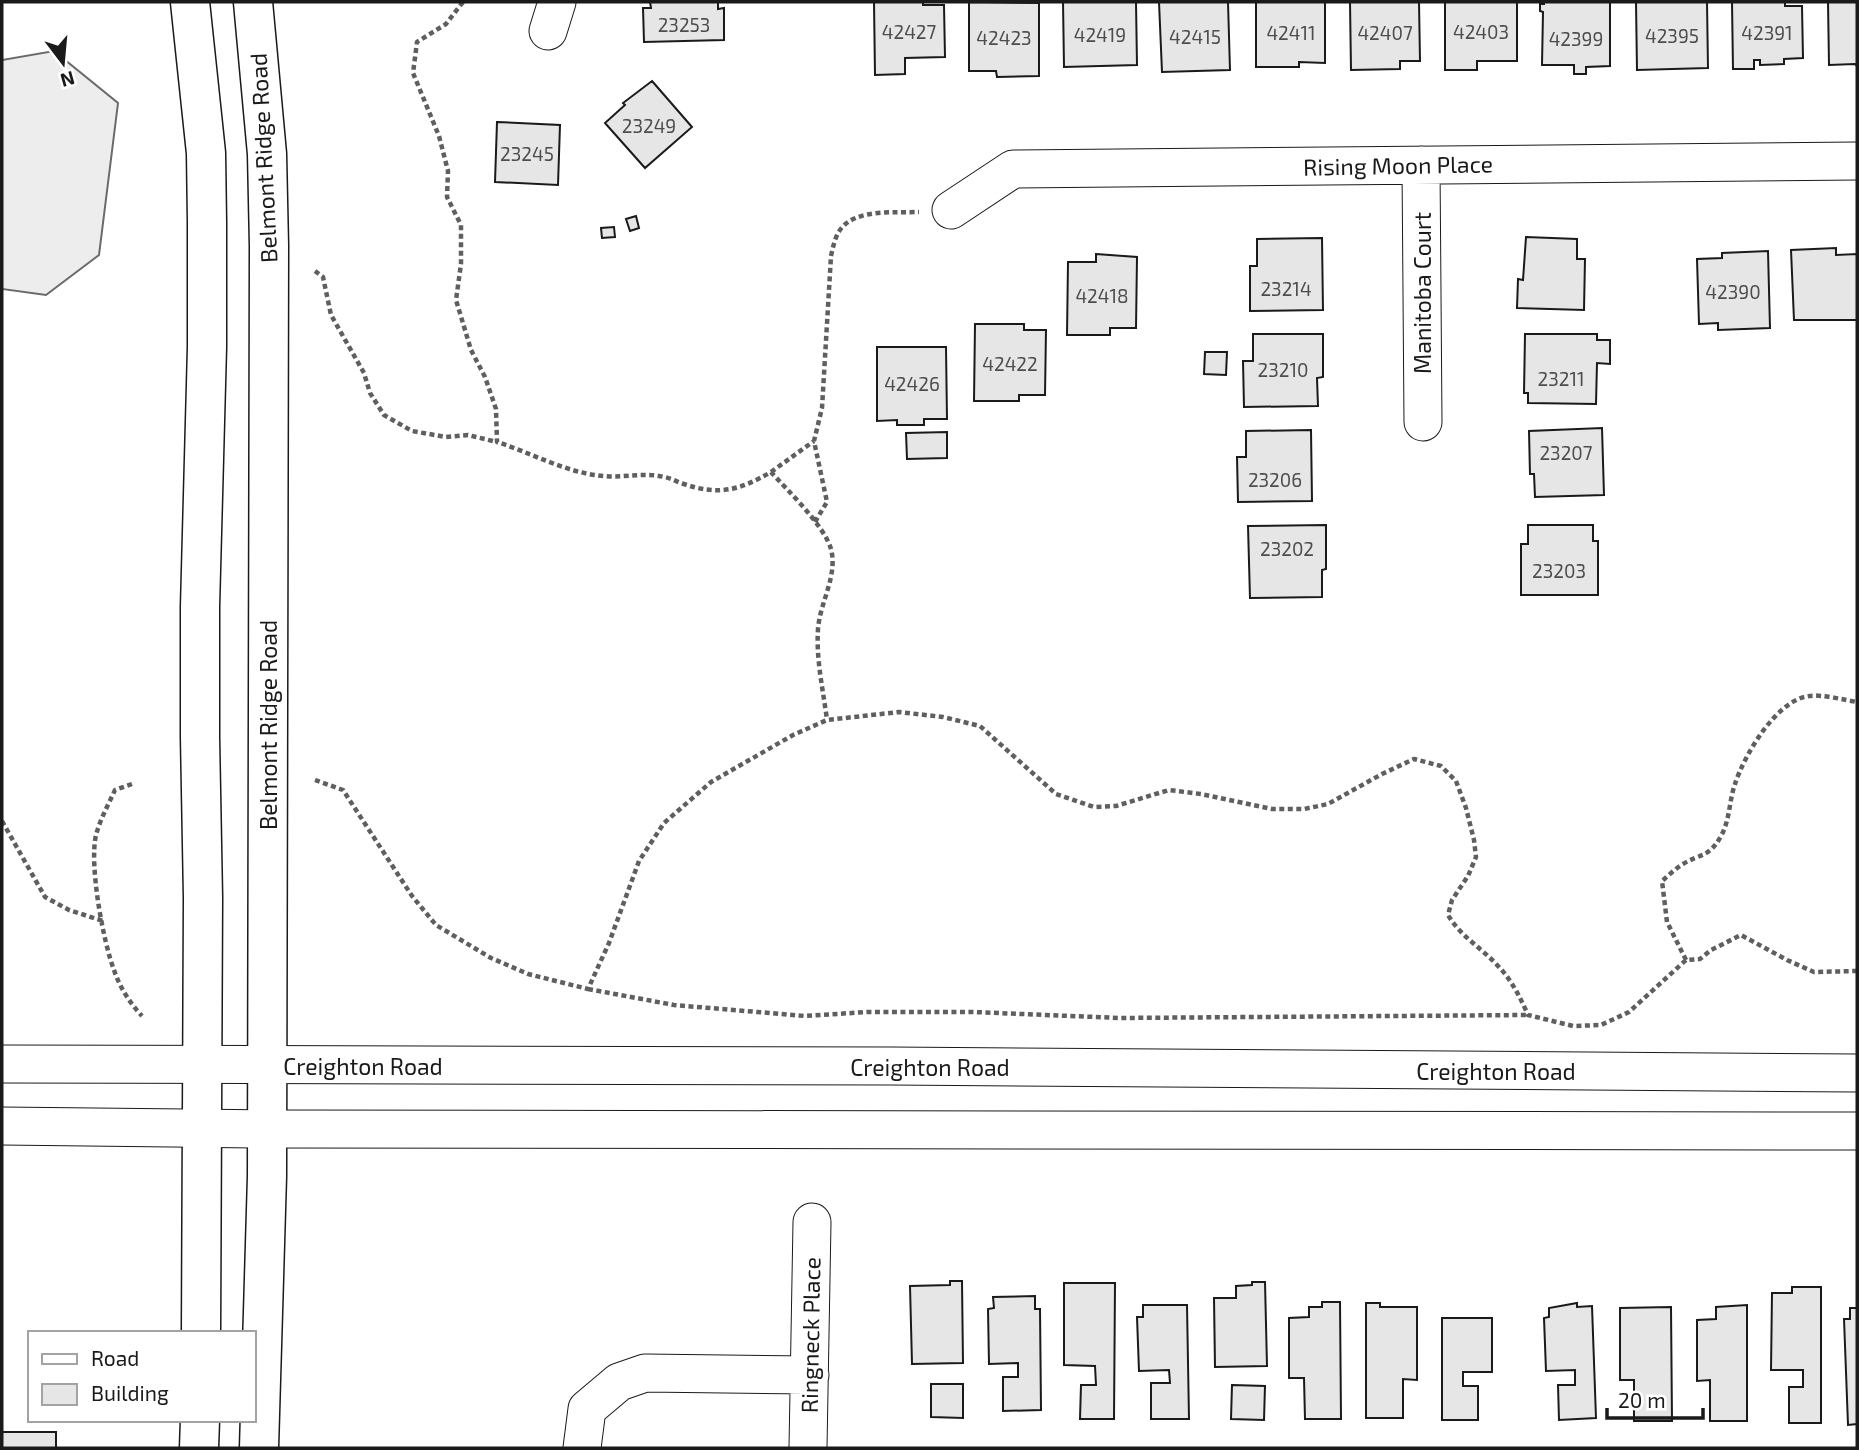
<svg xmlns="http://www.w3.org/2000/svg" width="1859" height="1450" viewBox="0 0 1859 1450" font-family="'Exo 2',sans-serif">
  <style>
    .built { fill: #ededed; stroke: #6a6a6a; stroke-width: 2 }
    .building { fill: #e6e6e6; stroke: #1a1a1a; stroke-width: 2 }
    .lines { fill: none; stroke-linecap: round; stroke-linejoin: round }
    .minor-casing { stroke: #1a1a1a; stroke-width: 39 }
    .major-casing { stroke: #1a1a1a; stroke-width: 41 }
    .path { stroke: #5f5f5f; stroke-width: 4.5; stroke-dasharray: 5 3.5; stroke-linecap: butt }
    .minor { stroke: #fff; stroke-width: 37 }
    .major { stroke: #fff; stroke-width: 38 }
    .labels { text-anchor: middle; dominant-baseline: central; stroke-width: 5; stroke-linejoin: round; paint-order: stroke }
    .number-label { font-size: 19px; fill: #4d4d4d }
    .street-label { font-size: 23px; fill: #1a1a1a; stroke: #fff }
  </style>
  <rect width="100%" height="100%" fill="#fff"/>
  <!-- built -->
  <path class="built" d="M54,51L118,103L99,255L46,295L2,289V60Z"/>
  <!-- building -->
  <path class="building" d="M650,2H718V9L724,8V40L644,42L643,8H651Z
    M874,2H923V5H944L945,57L905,58V74L875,75Z
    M969,2L1039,3V76L997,77L996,71H969Z
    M1063,2H1136L1137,65L1064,67Z
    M1159,2H1228L1230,70L1162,72Z
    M1256,2H1325V63L1299,62V67H1256Z
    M1350,2H1419L1420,61H1400V69L1351,70Z
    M1445,2H1517V61H1477V70H1445Z
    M1544,2H1610V66L1586,67V74H1574V65H1542L1543,12L1540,11V4H1544Z
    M1636,2H1707L1708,68L1637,70Z
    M1732,2H1785V6H1802L1803,58L1784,59V64L1760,65V60H1754V69H1733Z
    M1828,2H1857V66L1855,64L1829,65Z
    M652,81L692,127L645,168L605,123L625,105L623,103Z
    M497,122L560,125L558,185L495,182Z
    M636,216L639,228L630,231L626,219Z
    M614,227L615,237L602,238L601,228Z
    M1526,237L1577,239V259H1585L1584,310L1517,308L1518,279L1523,280Z
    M1322,238L1323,310L1250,311V266H1257V239Z
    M1836,248V255L1857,254V320H1794L1791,250Z
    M1768,251L1770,328L1718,330V323L1699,324L1697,259L1722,258V253Z
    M1096,254L1137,257L1136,328H1110V335H1067L1068,262H1096Z
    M975,324H1024V330H1046L1045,395H1019V401H974Z
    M1253,334H1323V377L1317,378L1318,406L1244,407L1243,361H1253Z
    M1525,334H1597V340H1610V364L1597,363L1596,404L1528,403V393H1524Z
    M877,347H946L947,419H924V425H897V420L877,421Z
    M1205,352H1227L1226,375L1204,374Z
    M1602,428L1604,495L1535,497L1534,474H1530L1529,431Z
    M1311,430L1312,501L1238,502L1237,457H1246V431Z
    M947,432V458L907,459L906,433Z
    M1326,525V569L1322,570V597L1250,598L1248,526Z
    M1528,525H1593V541H1598V595H1521V544H1528Z
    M950,1281H962L963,1363L912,1364L910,1286L950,1285Z
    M1252,1282H1265L1267,1366L1215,1367L1214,1298H1236V1286L1252,1285Z
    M1064,1283H1115L1114,1419H1080L1081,1385H1096L1095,1366L1064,1365Z
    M1792,1287H1821V1423H1789V1387H1803V1370H1771L1772,1293H1792Z
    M1035,1296V1309H1040L1041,1410L1003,1411V1377H1018V1363L989,1364L988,1309L994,1308L993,1297Z
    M1322,1302H1340L1341,1419H1305L1304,1378H1289V1318L1309,1317V1307H1322Z
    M1366,1303H1380V1307H1417V1380L1403,1379V1418H1366Z
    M1577,1303V1307L1592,1306L1596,1418L1559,1420L1558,1385H1575V1370L1546,1371L1544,1318L1549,1317V1308Z
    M1143,1305H1187L1189,1419H1151V1383H1170L1169,1370L1139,1371L1137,1317H1143Z
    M1747,1305V1421H1710V1380L1697,1381V1320L1716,1319V1307Z
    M1671,1307L1672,1421H1634V1380H1620V1308Z
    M1850,1308H1857V1424L1848,1425L1844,1319H1850Z
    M1442,1318H1492V1372H1463V1386H1478V1420H1442Z
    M931,1384H963V1418L931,1417Z
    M1232,1385L1265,1386L1264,1420L1231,1419Z
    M2,1432H56V1448H2Z"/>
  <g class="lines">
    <defs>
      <path id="minor" d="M548,31L557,2
        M1421,165L1423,422
        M951,210L1013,169L1857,161
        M2,1064L891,1066L1857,1073
        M2,1126L267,1129L1857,1131
        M582,1448L587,1409L619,1382L645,1373L810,1375
        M808,1448L812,1222"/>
      <path id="major" d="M190,2L206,153L207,222V347L200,607V737L203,898L201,1333
        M253,2L267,154L269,246L267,1176L259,1448
        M199,1448L200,1420"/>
    </defs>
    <!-- minor casing -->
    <use href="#minor" class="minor-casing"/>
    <!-- major casing -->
    <use href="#major" class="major-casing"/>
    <!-- path -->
    <path class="path" d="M463,2L446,24L417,42L413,73L439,136L448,171L447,197L461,225V264L456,300L471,350L485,377L496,409L497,442C532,453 568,474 605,476C625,478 644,472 664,477C671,478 677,482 684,484C719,496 740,490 771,472C787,490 824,525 831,549C838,576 820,602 818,629C816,660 823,689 827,720
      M315,271L323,277L331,315L364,373L370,393L384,415L412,431L446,437L468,435L497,442
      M771,472L814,441
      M815,522L827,502L814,441L822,408L831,256C833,247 835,237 840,230C855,208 896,213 919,212
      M315,780L343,790L412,896L436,925L491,958L528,974L588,989L609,943L639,861L664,823L711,782L793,735L827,720L899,712L943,717L980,726L1056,794L1094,807L1116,806L1169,790L1201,794L1272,809H1304L1328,804L1382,774L1414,759L1441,766L1456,781L1466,808L1474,840L1476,857L1468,876L1452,900L1448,915C1461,937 1482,948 1499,967C1512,981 1520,997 1528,1015L1573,1026L1601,1025L1629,1012L1686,960L1700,959L1711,950L1741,935L1787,960L1814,972L1857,971
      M132,784L115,790C108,805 100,820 96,835C89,865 103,941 114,970C120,988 130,1003 142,1016
      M2,821L45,897L69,910L103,921
      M1686,960L1667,922L1662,881C1669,875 1676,868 1683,864C1701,853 1709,858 1721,836C1730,820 1729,801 1735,784C1744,756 1776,700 1809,696C1821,694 1845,700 1857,702
      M588,989L674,1005L805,1016L867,1012H973L1120,1018L1528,1015"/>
    <!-- minor -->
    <use href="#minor" class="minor"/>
    <!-- major -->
    <use href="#major" class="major"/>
  </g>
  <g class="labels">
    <!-- number labels -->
    <g class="number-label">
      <text x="684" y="24">23253</text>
      <text x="909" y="31">42427</text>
      <text x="1481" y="31">42403</text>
      <text x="1291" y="32">42411</text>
      <text x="1385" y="32">42407</text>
      <text x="1767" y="32">42391</text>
      <text x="1100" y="34">42419</text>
      <text x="1672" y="35">42395</text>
      <text x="1195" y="36">42415</text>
      <text x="1004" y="37">42423</text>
      <text x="1576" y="38">42399</text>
      <text x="649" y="125">23249</text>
      <text x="527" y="153">23245</text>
      <text x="1286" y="288">23214</text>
      <text x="1733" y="291">42390</text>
      <text x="1102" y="295">42418</text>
      <text x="1010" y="363">42422</text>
      <text x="1283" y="369">23210</text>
      <text x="1561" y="378">23211</text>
      <text x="912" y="383">42426</text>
      <text x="1566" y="452">23207</text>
      <text x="1275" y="479">23206</text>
      <text x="1287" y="548">23202</text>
      <text x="1559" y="570">23203</text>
    </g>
    <!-- street labels -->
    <g class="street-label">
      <text transform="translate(263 158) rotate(-93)">Belmont Ridge Road</text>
      <text transform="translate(1398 165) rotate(-1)">Rising Moon Place</text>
      <text transform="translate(1422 293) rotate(-90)">Manitoba Court</text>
      <text transform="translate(268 725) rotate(-90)">Belmont Ridge Road</text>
      <text x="363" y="1066">Creighton Road</text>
      <text x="930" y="1067">Creighton Road</text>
      <text x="1496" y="1071">Creighton Road</text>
      <text transform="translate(810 1335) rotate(-89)">Ringneck Place</text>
    </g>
  </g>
  <!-- border -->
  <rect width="1859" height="1450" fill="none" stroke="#1a1a1a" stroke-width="7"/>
  <!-- legend -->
  <rect x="28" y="1331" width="228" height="91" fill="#ffffff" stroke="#a3a3a3" stroke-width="2"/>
  <rect x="42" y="1354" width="35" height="10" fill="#ffffff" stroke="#a3a3a3" stroke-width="2"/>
  <text x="91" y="1366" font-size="21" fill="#1a1a1a">Road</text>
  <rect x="42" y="1384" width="35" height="21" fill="#e6e6e6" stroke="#a3a3a3" stroke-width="2"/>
  <text x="91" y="1401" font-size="21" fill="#1a1a1a">Building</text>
  <!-- north arrow -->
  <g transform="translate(63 63) rotate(164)" stroke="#ffffff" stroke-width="5" paint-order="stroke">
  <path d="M0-5L12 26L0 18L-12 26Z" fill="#1a1a1a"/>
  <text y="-10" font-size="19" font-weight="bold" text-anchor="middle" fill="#1a1a1a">N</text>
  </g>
  <!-- scale -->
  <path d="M1607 1408v10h96v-10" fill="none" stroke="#1a1a1a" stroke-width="3.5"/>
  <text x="1618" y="1408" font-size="21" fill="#1a1a1a" stroke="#ffffff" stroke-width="5" paint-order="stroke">20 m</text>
</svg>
